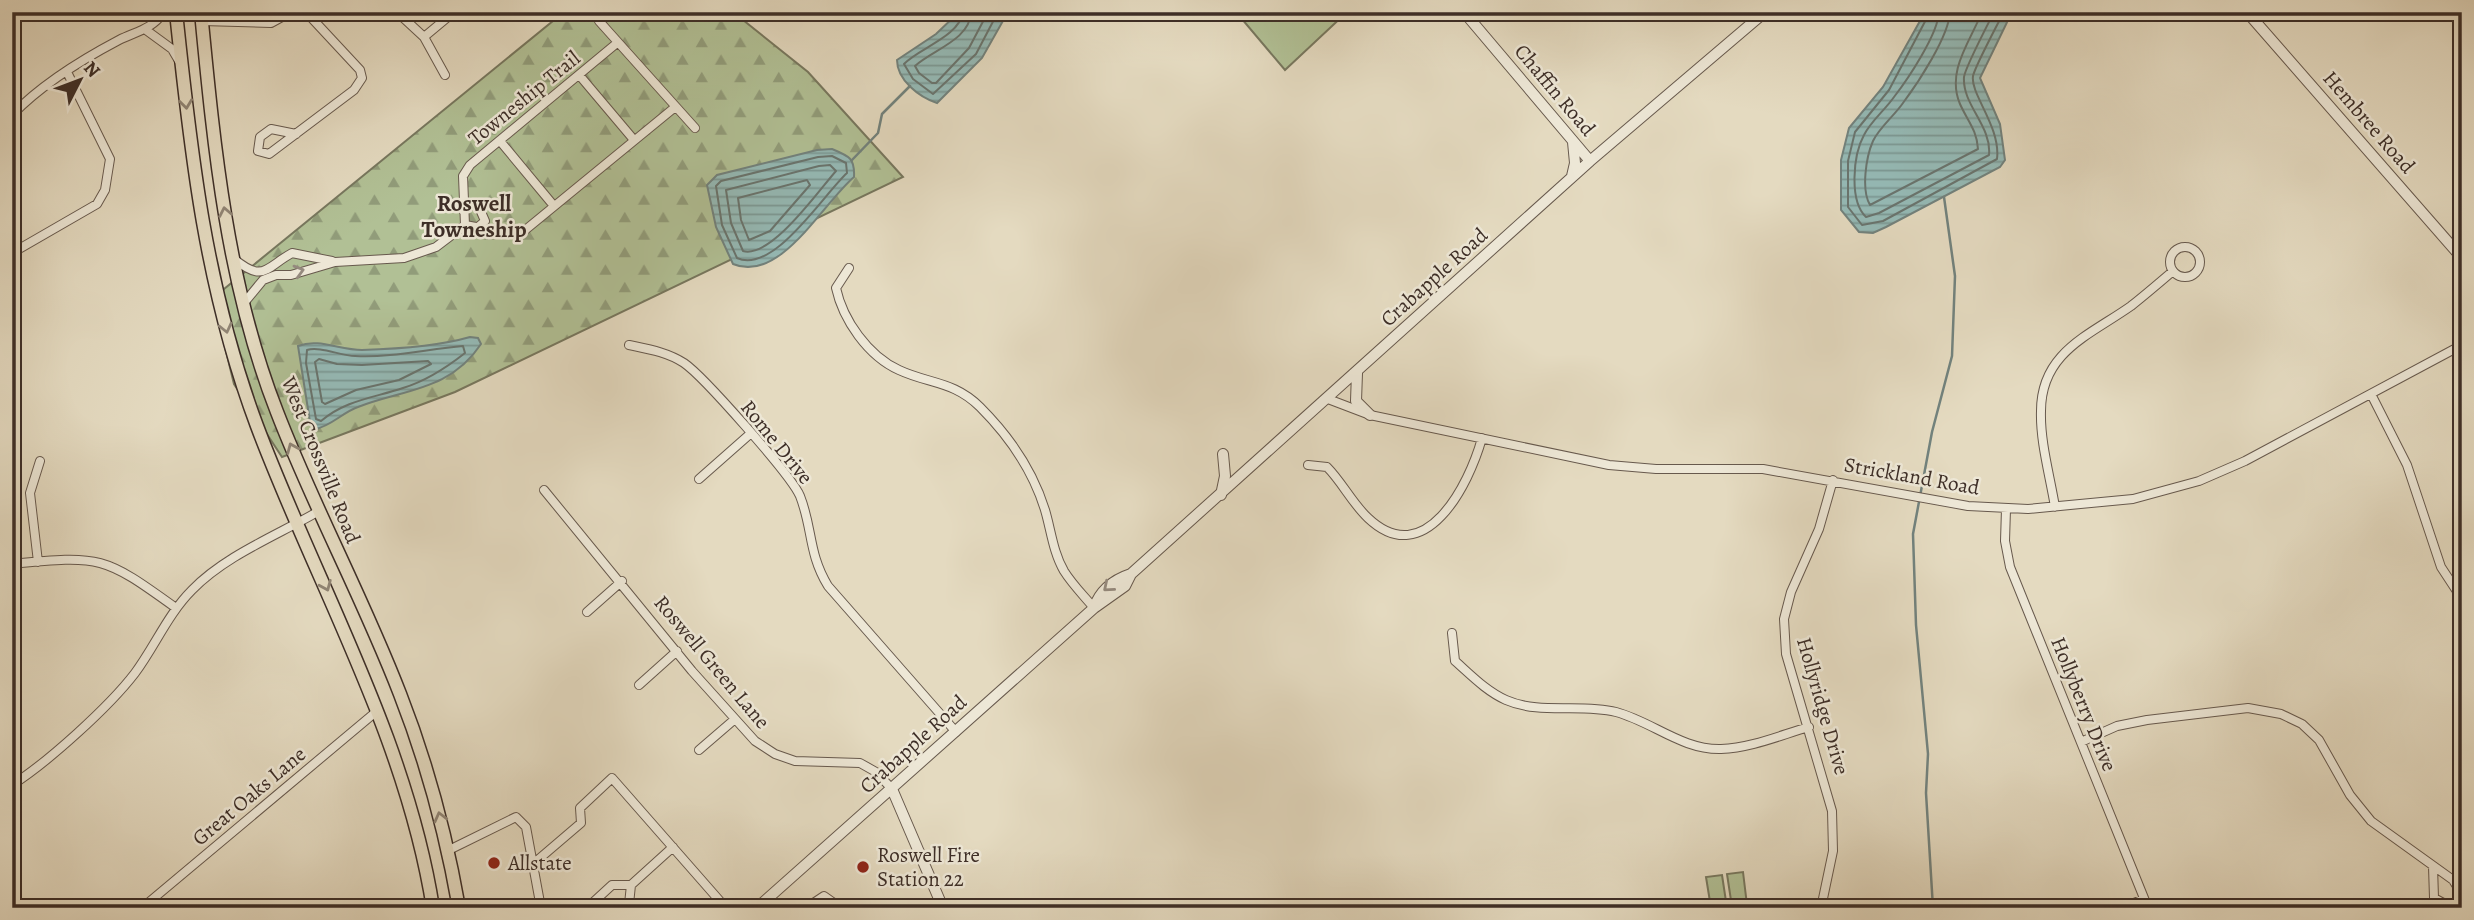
<svg xmlns="http://www.w3.org/2000/svg" width="2474" height="920" viewBox="0 0 2474 920" font-family="Alegreya,serif">
  <style>
    .green { fill: #b1c095; stroke: #77775e; stroke-width: 2 }
    .forest { fill: url(#forest-firs); stroke: #77775e; stroke-width: 2 }
    .water { fill: url(#water-rules); stroke: #72827d; stroke-width: 2 }
    .lines { fill: none; stroke-linecap: round; stroke-linejoin: round }
    .shore { stroke: #69746e; stroke-width: 2 }
    .stream { stroke: #72827d; stroke-width: 2.5 }
    .minor-casing { stroke: #67594d; stroke-width: 10 }
    .tertiary-casing { stroke: #67594d; stroke-width: 12 }
    .primary-casing { stroke: #3d2e27; stroke-width: 15 }
    .minor { stroke: #ede7d6; stroke-width: 8 }
    .tertiary { stroke: #ede7d6; stroke-width: 10 }
    .primary { stroke: #e4dac0; stroke-width: 12 }
    .oneway { stroke: #908474 }
    .oneway2 { stroke: #958a7e }
    .poi-dot { fill: #8f2418; stroke: #ede7d6; stroke-width: 2.5 }
    .labels { text-anchor: middle; dominant-baseline: central; stroke-width: 5; stroke-linejoin: round; paint-order: stroke }
    .street-label { font-size: 21px; fill: #3d2e27; stroke: #ede7d6 }
    .poi-label { font-size: 21px; fill: #3d2e27; stroke: #ede7d6; text-anchor: start }
    .neighbourhood-label { font-size: 23px; font-weight: bold; fill: #3d2e27; stroke: #ede7d6 }
  </style>
  <defs>
    <pattern id="forest-firs" width="22" height="20" patternUnits="userSpaceOnUse" patternTransform="scale(1.75)"><rect width="22" height="20" fill="#b1c095"/><path d="M5 1l3.5 6h-7zM16 11l3.5 6h-7z" fill="#919c7a"/></pattern>
    <pattern id="water-rules" width="6" height="5" patternUnits="userSpaceOnUse" patternTransform="scale(1.75)"><rect width="6" height="5" fill="#95bab6"/><path d="M0 2.5h6" fill="none" stroke="#7b9894"/></pattern>
  </defs>
  <rect width="100%" height="100%" fill="#e4dac0"/>
  <filter id="stains"><feTurbulence type="fractalNoise" baseFrequency=".00286" numOctaves="4"/><feColorMatrix values="0 0 0 0 .2 0 0 0 0 .09 0 0 0 0 .02 0 0 0 .5 -.17"/></filter>
  <radialGradient id="worn" r=".72"><stop offset=".6" stop-color="#630" stop-opacity="0"/><stop offset="1" stop-color="#630" stop-opacity=".3"/></radialGradient>
  <!-- green -->
  <path class="green" d="M1236,12H1347L1285,70Z
    M1743,872L1747,905L1732,907L1727,874Z
    M1722,875L1727,908H1711L1706,877Z"/>
  <!-- forest -->
  <path class="forest" d="M564,12H733L808,72L903,177L455,392L282,457L234,384L213,298Z"/>
  <!-- water -->
  <path class="water" d="M959,12H1008L982,58L937,103C919,97 897,80 897,60L936,34Z
    M1925,12H2012L1980,78L2000,124L2005,160L2000,167L1886,227L1873,233L1859,232L1841,210V160L1849,128L1883,87Z
    M832,149C849,156 855,158 854,177C823,203 780,284 733,264L716,227L707,185L717,175L817,150Z
    M470,337L478,338L481,344C450,391 404,389 358,407C343,412 330,427 315,429L310,422L298,346C319,338 339,350 362,350C395,349 439,346 470,337Z"/>
  <g class="lines">
    <!-- shore -->
    <path class="shore" d="M963,12C959,37 919,48 904,64L913,79L933,94L976,54L998,12
      M971,12C970,40 932,50 915,66L919,73L932,83H936L969,48L988,12
      M1930,12L1889,90L1855,132L1848,161V207L1862,225L1883,221L1997,159C2001,127 1970,94 1973,76C1975,67 1998,23 2004,12
      M1939,12C1938,34 1908,79 1894,97C1885,110 1871,121 1864,135C1853,155 1849,201 1866,217L1879,213L1989,155C1992,126 1962,105 1964,77C1965,68 1988,24 1994,12
      M1950,12C1949,36 1918,83 1903,103C1894,116 1879,128 1873,141C1866,157 1861,190 1870,205L1978,149C1977,130 1967,120 1960,104C1946,71 1970,42 1982,12
      M832,156L846,163L847,173C823,195 773,275 737,258L722,225L716,186L721,181L818,157Z
      M819,166L830,165L836,171C819,190 771,259 743,251L731,223L726,190Z
      M807,180L810,185L770,231L749,240L741,220L738,198Z
      M463,346L465,353C446,368 426,381 403,388C373,398 346,400 321,421L316,419L306,363L307,350C320,346 341,356 355,356C391,358 427,349 463,346Z
      M319,359L337,364L362,365L428,361L431,364L399,380L356,390L325,404L322,402L315,362Z"/>
    <!-- stream -->
    <path class="stream" d="M852,160L878,133L882,114L910,86
      M1933,908L1926,793L1928,754L1916,625L1913,534L1932,432L1952,356L1955,276L1944,197"/>
    <defs>
      <path id="minor" d="M397,12L424,37L445,75
        M202,21L271,23L291,12
        M250,21L272,12
        M599,21L695,128
        M146,30L172,49L179,61
        M424,37L454,12
        M580,76L634,140
        M12,115C42,84 81,60 119,40C137,31 151,30 164,12
        M296,134L271,129L260,137L258,151L269,154L354,90L362,78L360,70L306,12
        M500,141L554,206
        M464,212L469,205L479,207L485,221L478,227
        M465,225L513,234L524,231L674,108
        M465,225L463,176L470,165L617,43
        M2170 262a15 15 0 1 1 30 0a15 15 0 1 1-30 0Z
        M12,253L97,204L105,190L110,159L67,72
        M234,259C264,283 265,268 292,253L332,261
        M849,268L836,288C843,320 868,356 899,370C929,384 954,381 980,407C1009,436 1033,471 1045,510C1051,530 1053,552 1064,571C1072,584 1084,596 1094,608
        M244,303L263,280L276,275H291L335,262L404,258L436,247L465,225
        M629,345C648,349 667,352 684,363C703,376 791,475 800,496C813,529 808,553 828,586L956,732
        M2371,394L2407,465L2441,567L2462,599
        M1328,399L1370,415L1609,465L1656,469H1763L1968,506L2028,509L2133,499L2199,481L2245,461L2462,345
        M1308,465L1327,467C1342,482 1352,503 1368,518C1425,572 1469,485 1482,438
        M699,479L750,434
        M544,490L692,671L755,741L775,754L795,761L860,763L876,772L892,789
        M2055,507C2050,476 2040,442 2041,411C2041,352 2090,335 2131,306C2145,295 2159,283 2173,271
        M2006,509L2005,541L2010,567L2148,908
        M38,562L30,493L40,461
        M12,564C101,555 104,556 176,608
        M587,612L622,581
        M1452,633L1455,661C1471,675 1486,691 1506,700C1540,715 1580,703 1616,712C1653,722 1682,750 1721,749C1751,748 1781,735 1809,727
        M639,685L677,651
        M2081,742L2117,726L2147,720L2248,708L2281,714L2302,724L2319,740L2350,795L2371,821L2453,880L2462,894
        M699,750L735,719
        M12,785C48,762 109,707 135,673C155,646 168,614 192,590C226,555 278,535 319,511
        M449,850L516,817L526,827L541,908
        M533,864L581,823L580,808L612,778L726,908
        M2433,866L2434,898L2447,905L2453,904L2462,895
        M1520,904L1529,908
        M142,908L377,711
        M587,908L612,885H631L673,847
        M625,908L629,904L631,885
        M806,908L824,896L841,908
        M1821,908L1833,851L1832,811L1786,654L1784,619L1791,592L1819,529L1833,480
        M2122,908L2144,899"/>
      <path id="tertiary" d="M1464,12L1590,161
        M2247,12L2462,258
        M1572,176L1575,163L1573,142
        M1357,373L1356,401L1370,415
        M1221,495L1225,476L1223,454
        M1094,608C1100,590 1113,580 1131,574L1590,161L1765,12
        M892,789L943,908
        M757,908L1094,608L1125,586L1131,574"/>
      <path id="primary" d="M176,12C191,156 206,290 257,426C317,586 406,736 433,908
        M201,12C214,147 227,285 277,412C314,508 363,598 400,694C427,763 446,834 459,908"/>
    </defs>
    <!-- minor casing -->
    <use href="#minor" class="minor-casing"/>
    <!-- tertiary casing -->
    <use href="#tertiary" class="tertiary-casing"/>
    <!-- primary casing -->
    <use href="#primary" class="primary-casing"/>
    <!-- minor -->
    <use href="#minor" class="minor"/>
    <!-- tertiary -->
    <use href="#tertiary" class="tertiary"/>
    <!-- primary -->
    <use href="#primary" class="primary"/>
  </g>
  <!-- one-way arrows -->
  <defs><path id="oneway-chevron" d="M-2-3.5L2.5 0L-2 3.5" fill="none" stroke-width="1.6" stroke-linecap="round" stroke-linejoin="round" transform="scale(1.75)"/></defs>
  <g class="oneway">
    <use href="#oneway-chevron" transform="translate(186 104) rotate(83)"/>
    <use href="#oneway-chevron" transform="translate(225 212) rotate(-101)"/>
    <use href="#oneway-chevron" transform="translate(226 328) rotate(77)"/>
    <use href="#oneway-chevron" transform="translate(292 448) rotate(-113)"/>
    <use href="#oneway-chevron" transform="translate(326 586) rotate(67)"/>
    <use href="#oneway-chevron" transform="translate(440 817) rotate(-104)"/>
  </g>
  <g class="oneway2">
    <use href="#oneway-chevron" transform="translate(299 271) rotate(-16)"/>
    <use href="#oneway-chevron" transform="translate(1108 587) rotate(140)"/>
  </g>
  <!-- markers -->
  <g class="poi-dot">
    <circle cx="494" cy="863" r="7"/>
    <circle cx="863" cy="867" r="7"/>
  </g>
  <g class="labels">
    <!-- street labels -->
    <g class="street-label">
      <text transform="translate(1555 90) rotate(50)">Chaffin Road</text>
      <text transform="translate(524 98) rotate(-39)">Towneship Trail</text>
      <text transform="translate(2369 122) rotate(49)">Hembree Road</text>
      <text transform="translate(1434 277) rotate(-42)">Crabapple Road</text>
      <text transform="translate(777 442) rotate(51)">Rome Drive</text>
      <text transform="translate(321 460) rotate(68)">West Crossville Road</text>
      <text transform="translate(1912 476) rotate(10)">Strickland Road</text>
      <text transform="translate(712 662) rotate(50)">Roswell Green Lane</text>
      <text transform="translate(2084 704) rotate(68)">Hollyberry Drive</text>
      <text transform="translate(1823 706) rotate(74)">Hollyridge Drive</text>
      <text transform="translate(913 744) rotate(-42)">Crabapple Road</text>
      <text transform="translate(249 796) rotate(-40)">Great Oaks Lane</text>
    </g>
    <!-- poi labels -->
    <g class="poi-label">
      <text x="877" y="855">Roswell Fire<tspan x="877" dy="24">Station 22</tspan></text>
      <text x="508" y="863">Allstate</text>
    </g>
    <!-- neighbourhood labels -->
    <g class="neighbourhood-label">
      <text x="474" y="203">Roswell<tspan x="474" dy="26">Towneship</tspan></text>
    </g>
  </g>
  <!-- margin -->
  <rect width="2474" height="920" fill="none" stroke="#e4dac0" stroke-width="42"/>
  <rect x="14" y="14" width="2446" height="892" fill="none" stroke="#3d2e27" stroke-width="3.5"/>
  <rect x="21" y="21" width="2432" height="878" fill="none" stroke="#3d2e27" stroke-width="2"/>
  <!-- north arrow -->
  <g transform="translate(80 80) rotate(48)" stroke="#ede7d6" stroke-width="5" paint-order="stroke">
  <path d="M0-5L12 26L0 18L-12 26Z" fill="#3d2e27"/>
  <text y="-10" font-size="19" font-weight="bold" text-anchor="middle" fill="#3d2e27">N</text>
  </g>
  <rect width="100%" height="100%" filter="url(#stains)"/>
  <rect width="100%" height="100%" fill="url(#worn)"/>
</svg>
